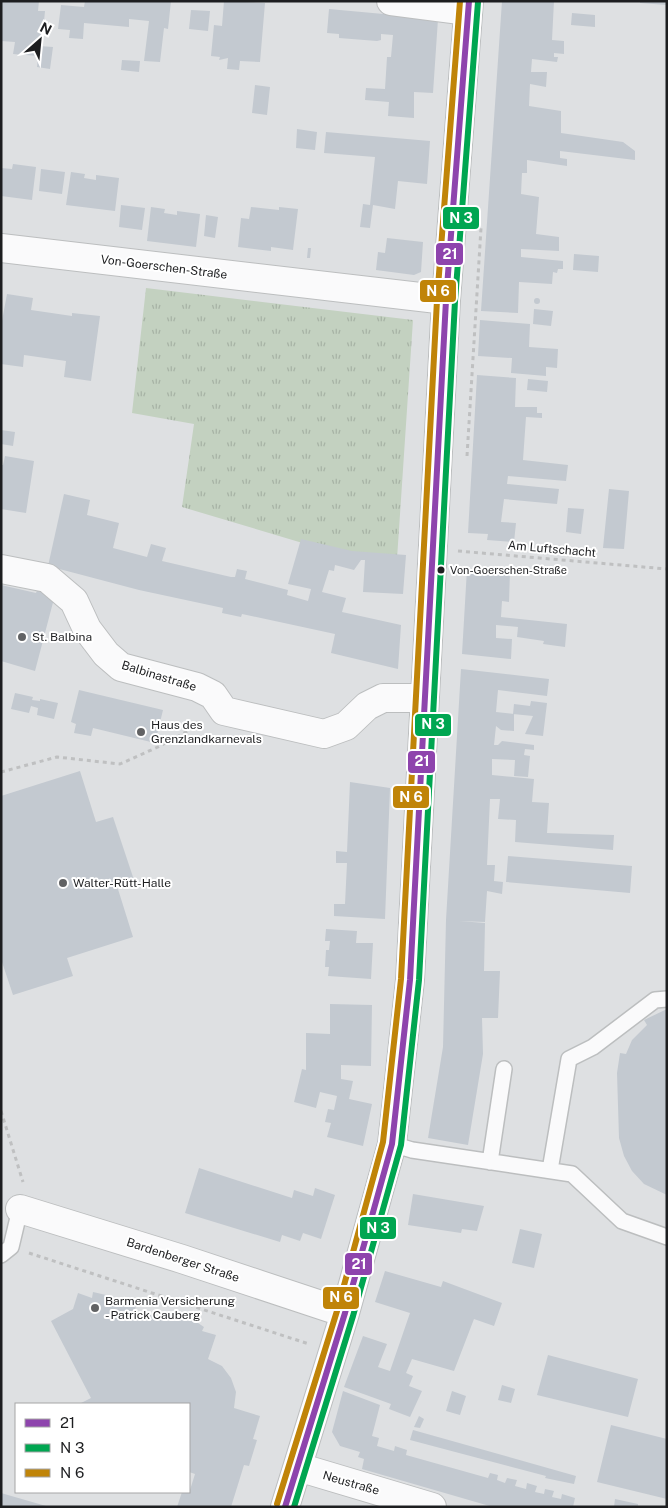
<svg xmlns="http://www.w3.org/2000/svg" width="668" height="1508" viewBox="0 0 668 1508" font-family="'Public Sans',sans-serif">
  <style>
    .grass { fill: url(#grass-tufts) }
    .building { fill: #c3c9d0 }
    .lines { fill: none; stroke-linecap: round; stroke-linejoin: round }
    .service-casing { stroke: #bcbebf; stroke-width: 18 }
    .minor-casing { stroke: #bcbebf; stroke-width: 30 }
    .path { stroke: #bfc0c1; stroke-width: 3; stroke-dasharray: 4 4; stroke-linecap: butt }
    .service { stroke: #fafafb; stroke-width: 15 }
    .minor { stroke: #fafafb; stroke-width: 28 }
    .bus-1-casing { stroke: #fff; stroke-width: 10 }
    .bus-2-casing { stroke: #fff; stroke-width: 10 }
    .bus-3-casing { stroke: #fff; stroke-width: 10 }
    .bus-1 { stroke: #8e44ad; stroke-width: 6 }
    .bus-2 { stroke: #00a651; stroke-width: 6 }
    .bus-3 { stroke: #c08408; stroke-width: 6 }
    .bus-dot { fill: #1d1e20; stroke: #fff; stroke-width: 2 }
    .poi-dot { fill: #616264; stroke: #fff; stroke-width: 2 }
    .labels { text-anchor: middle; dominant-baseline: central; stroke-width: 4; stroke-linejoin: round; paint-order: stroke }
    .bus-label { font-size: 11px; fill: #1d1e20; stroke: #fff; text-anchor: start }
    .street-label { font-size: 12px; fill: #1d1e20; stroke: #fff }
    .poi-label { font-size: 12px; fill: #1d1e20; stroke: #fff; text-anchor: start }
    .line-badge { stroke: #fff; stroke-width: 2 }
    .badge-label { font-size: 14px; text-anchor: middle; font-weight: bold; fill: #fff }
  </style>
  <defs>
    <pattern id="grass-tufts" width="24" height="20" patternUnits="userSpaceOnUse" patternTransform="scale(1.25)"><rect width="24" height="20" fill="#c3d1c0"/><path d="M3 7l-1-3M5 7V3M7 7l1-3M15 17l-1-3M17 17v-4M19 17l1-3" fill="none" stroke="#a7b3a5"/></pattern>
  </defs>
  <rect width="100%" height="100%" fill="#dee0e2"/>
  <!-- grass -->
  <path class="grass" d="M146,288L413,320L397,559L346,556L182,507L194,424L132,413Z"/>
  <!-- building -->
  <path class="building" d="M1,1H39L38,11H45L42,42H39V46L53,47L50,69L37,67L38,56L13,54L15,42L1,41Z
    M85,1H171L168,29L164,28L160,62L144,61L149,21L129,19V27L84,23L83,39L69,38L70,30L58,29L61,5L84,7Z
    M224,1L265,3L260,62L240,61L239,70L227,69L228,58L219,60L220,57L211,56L214,25L222,26Z
    M502,1H554L552,40L564,41V54L554,53V57H558L557,62L532,59L531,72H547L546,87L530,84L529,106L561,111V133L623,142L635,151V160L560,151V158L567,159V166L527,160V173H522L521,194L539,197L536,234L559,237V251L521,249V257L563,261V269H558L557,273L553,272L552,284L519,282L518,313L481,311Z
    M640,1H667V5L640,3Z
    M329,9L438,19L433,93L414,92V118L388,116L389,102L365,100L366,88L385,89L387,57H391L393,35L381,34V40L377,41L339,38V34L327,33Z
    M191,10L210,11L208,31L189,29Z
    M572,13L595,15V27L571,25Z
    M122,60L140,61L139,72L121,70Z
    M255,85L270,87L267,115L252,113Z
    M297,129L317,132L315,150L296,148Z
    M326,132L430,141L427,184L398,181L395,209L373,205L370,228L360,227L363,204L370,205L375,157L324,153Z
    M13,164L36,167L32,200L1,196V168L12,169Z
    M41,169L65,172L62,194L39,191Z
    M71,172L85,174L84,178L96,180V175L119,178L115,211L66,205Z
    M121,205L145,208L142,230L119,227Z
    M151,207L165,209L164,213L177,215V211L200,214L196,247L147,241Z
    M251,207L279,210V207L298,209L293,250L271,247V251L238,247L241,218L249,219Z
    M206,215L218,217L215,238L204,236Z
    M387,238L423,242L421,272L414,275L376,270L378,252L385,253Z
    M308,248H311L310,258H307Z
    M574,254L599,256L598,272L573,270Z
    M7,294L33,298L31,310L72,316V313L100,316L91,381L64,377L66,361L24,355L23,367L1,364V326Z
    M534 301a3 3 0 1 1 6 0a3 3 0 1 1-6 0Z
    M534,309L553,311L551,326L533,324Z
    M480,320L530,324L529,347L558,349L557,368L546,367V376L511,373L512,358L478,356Z
    M477,375L516,378L515,407H537V413H542V418L526,417L523,460L568,465L566,481L508,476L507,484L559,489L557,504L504,499L501,522L516,523L514,542L487,540L488,534L468,533Z
    M528,379L548,381L547,392L527,390Z
    M1,430L15,432L13,446L1,444Z
    M5,456L34,461L26,513L1,509V465H3Z
    M609,489L629,491L624,549L603,548Z
    M64,494L90,500L87,515L119,523L113,548L147,557L151,544L166,548L162,561L231,577H235L237,569L247,571L245,579L288,590L287,595L308,601L311,589L288,584L301,539L352,551L406,555L403,594L363,592L365,560H361L354,570L335,565L334,571L329,570L322,592L346,598L342,612L401,625L398,669L331,653L335,634L242,614L241,617L222,613L223,608L139,590L48,566Z
    M568,508L584,509L581,534L566,532Z
    M467,569L510,572L509,602L502,601L501,617L567,624L565,647L543,644L544,641L517,637L518,627L496,625V638L512,639L511,659L462,654Z
    M1,585L36,593L39,585L56,591L35,671L1,661Z
    M461,669L549,679L547,696L498,690L496,712L514,714V731L501,730L496,726L494,745H498L502,741L534,745V750L525,749L524,755L530,756L528,777L514,776L515,760L492,759V775L534,779L532,802L549,803L547,833L614,835L613,850L515,842L516,820L498,819L500,799H490L487,865H495L494,881L503,882L502,894L487,891L485,922L459,921L485,923L484,971H500L498,1018H482L483,1054L468,1145L428,1138L443,1047L446,920Z
    M79,690L163,710L155,743L93,728L91,736L74,733L76,724L71,722Z
    M15,693L33,697L32,700L40,701V699L58,703L54,719L37,715L38,708L31,706L29,713L11,709Z
    M531,701L547,703L543,736L525,734L533,716L513,714L514,704L530,706Z
    M80,771L96,822L113,817L134,880L117,886L133,937L67,958L73,976L13,995L1,959V796Z
    M350,782L390,788L385,919L334,916V904H345L347,863H336V851L347,852Z
    M508,856L632,866L630,893L506,882Z
    M326,929L357,931L356,943H373L371,979L328,976L329,967H325L326,950H329L330,941H325Z
    M330,1004L372,1005L371,1066L341,1065V1079L353,1081L349,1099L372,1104L363,1146L327,1137L331,1123L325,1122L328,1109L334,1110L337,1096L320,1092L316,1108L294,1102L302,1069L306,1070V1033L330,1034Z
    M667,1009V1195L644,1184L632,1171L624,1156L619,1138L617,1073L620,1053L626,1054L632,1040L647,1025L644,1020Z
    M199,1168L292,1198L294,1190L313,1196L315,1188L335,1195L321,1239L303,1233L300,1241L282,1235L280,1242L185,1213Z
    M413,1194L484,1206L477,1231L462,1229L461,1233L408,1225Z
    M520,1229L542,1234L534,1268L512,1263Z
    M385,1271L441,1287L443,1281L502,1303L494,1326L474,1319L454,1371L412,1359L406,1373L413,1376L409,1386L422,1391L410,1417L389,1409L391,1404L344,1387L363,1336L387,1344L378,1367L390,1371L410,1313L375,1302Z
    M93,1292L128,1300L136,1306L135,1310L159,1318L161,1313L171,1314L195,1321L204,1327L202,1331L216,1335L208,1359L222,1366L231,1378L236,1392L234,1408L260,1416L253,1439L257,1440L249,1466L244,1465L231,1507H177L182,1492L190,1490L195,1474L189,1472V1404H79L91,1398L51,1321L73,1309L78,1293L92,1298Z
    M548,1355L638,1379L628,1417L537,1395Z
    M502,1385L515,1389L511,1403L498,1400Z
    M343,1391L380,1405L372,1436L379,1438L377,1446L394,1451L395,1446L407,1450L406,1455L488,1478L490,1473L498,1475L497,1480L505,1483L507,1478L517,1480L515,1486L526,1489L527,1483L537,1486L535,1492L544,1494L545,1489L554,1491L552,1497L561,1499L562,1494L575,1498L573,1507H493L362,1469L364,1459L358,1457L360,1452L340,1446L332,1432Z
    M452,1391L466,1396L460,1415L446,1411Z
    M419,1416L424,1419L420,1428L414,1427Z
    M611,1425L667,1439V1499L597,1482Z
    M413,1430L576,1476L574,1484L545,1478L546,1476L410,1440Z
    M1,1493L46,1506L45,1507H1Z
    M615,1499L638,1504V1507H614Z"/>
  <g class="lines">
    <defs>
      <path id="service" d="M392,1144L412,1150L572,1174L622,1221L667,1237
        M490,1162L504,1069
        M550,1170L569,1059L593,1047L655,1000L667,999
        M1,1255L11,1247L20,1209"/>
      <path id="minor" d="M391,1L468,11
        M1,248L446,300
        M1,569L47,578L74,601L87,629L106,654L121,667L197,687L213,695L224,711L324,734L346,726L367,706L383,698H425
        M20,1209L182,1259L345,1313
        M298,1467L432,1507
        M285,1507L345,1313L392,1144L410,980L446,300L469,1"/>
    </defs>
    <!-- service casing -->
    <use href="#service" class="service-casing"/>
    <!-- minor casing -->
    <use href="#minor" class="minor-casing"/>
    <!-- path -->
    <path class="path" d="M467,456L481,228
      M458,551L667,569
      M1,772L57,757L120,764L158,747L201,724
      M1,1111L23,1182
      M29,1253L309,1344"/>
    <!-- service -->
    <use href="#service" class="service"/>
    <!-- minor -->
    <use href="#minor" class="minor"/>
    <defs>
      <path id="bus-1" d="M285,1507L345,1313L392,1144L410,980L446,300L469,1"/>
      <path id="bus-2" d="M294,1507L353,1316L401,1145L419,980L455,301L478,2"/>
      <path id="bus-3" d="M277,1504L337,1311L383,1142L401,979L437,300L460,1"/>
    </defs>
    <!-- bus-1 casing -->
    <use href="#bus-1" class="bus-1-casing"/>
    <!-- bus-2 casing -->
    <use href="#bus-2" class="bus-2-casing"/>
    <!-- bus-3 casing -->
    <use href="#bus-3" class="bus-3-casing"/>
    <!-- bus-1 -->
    <use href="#bus-1" class="bus-1"/>
    <!-- bus-2 -->
    <use href="#bus-2" class="bus-2"/>
    <!-- bus-3 -->
    <use href="#bus-3" class="bus-3"/>
  </g>
  <!-- markers -->
  <circle class="bus-dot" cx="441" cy="570" r="4.5"/>
  <g class="poi-dot">
    <circle cx="22" cy="637" r="5"/>
    <circle cx="141" cy="732" r="5"/>
    <circle cx="63" cy="883" r="5"/>
    <circle cx="95" cy="1308" r="5"/>
  </g>
  <g class="labels">
    <!-- bus labels -->
    <g class="bus-label">
      <text x="450" y="570">Von-Goerschen-Straße</text>
    </g>
    <!-- street labels -->
    <g class="street-label">
      <text transform="translate(164 267) rotate(7)">Von-Goerschen-Straße</text>
      <text transform="translate(552 549) rotate(5)">Am Luftschacht</text>
      <text transform="translate(159 676) rotate(17)">Balbinastraße</text>
      <text transform="translate(183 1260) rotate(18)">Bardenberger Straße</text>
      <text transform="translate(351 1483) rotate(16)">Neustraße</text>
    </g>
    <!-- poi labels -->
    <g class="poi-label">
      <text x="32" y="637">St. Balbina</text>
      <text x="151" y="725">Haus des<tspan x="151" dy="14">Grenzlandkarnevals</tspan></text>
      <text x="73" y="883">Walter-Rütt-Halle</text>
      <text x="105" y="1301">Barmenia Versicherung<tspan x="105" dy="14">- Patrick Cauberg</tspan></text>
    </g>
  </g>
  <g class="line-badge">
    <rect x="442" y="206" width="38" height="24" rx="5" fill="#00a651"/>
    <rect x="435" y="242" width="29" height="24" rx="5" fill="#8e44ad"/>
    <rect x="419" y="279" width="38" height="24" rx="5" fill="#c08408"/>
    <rect x="414" y="713" width="38" height="24" rx="5" fill="#00a651"/>
    <rect x="407" y="750" width="29" height="24" rx="5" fill="#8e44ad"/>
    <rect x="392" y="785" width="38" height="24" rx="5" fill="#c08408"/>
    <rect x="359" y="1216" width="38" height="24" rx="5" fill="#00a651"/>
    <rect x="344" y="1252" width="29" height="24" rx="5" fill="#8e44ad"/>
    <rect x="322" y="1286" width="38" height="24" rx="5" fill="#c08408"/>
  </g>
  <g class="badge-label">
    <text x="461" y="223">N 3</text>
    <text x="450" y="259">21</text>
    <text x="438" y="296">N 6</text>
    <text x="433" y="729">N 3</text>
    <text x="422" y="766">21</text>
    <text x="411" y="802">N 6</text>
    <text x="378" y="1233">N 3</text>
    <text x="359" y="1269">21</text>
    <text x="341" y="1302">N 6</text>
  </g>
  <!-- border -->
  <rect width="668" height="1508" fill="none" stroke="#1d1e20" stroke-width="5"/>
  <!-- legend -->
  <rect x="15" y="1403" width="175" height="90" fill="#ffffff" stroke="#a5a5a6"/>
  <rect x="25" y="1419" width="25" height="8" fill="#8e44ad" stroke="#a5a5a6"/>
  <text x="60" y="1428" font-size="15" fill="#1d1e20">21</text>
  <rect x="25" y="1444" width="25" height="8" fill="#00a651" stroke="#a5a5a6"/>
  <text x="60" y="1453" font-size="15" fill="#1d1e20">N 3</text>
  <rect x="25" y="1469" width="25" height="8" fill="#c08408" stroke="#a5a5a6"/>
  <text x="60" y="1478" font-size="15" fill="#1d1e20">N 6</text>
  <!-- north arrow -->
  <g transform="translate(40 40) rotate(27)" stroke="#ffffff" stroke-width="4" paint-order="stroke">
  <path d="M0-4L9 19L0 12L-9 19Z" fill="#1d1e20"/>
  <text y="-8" font-size="14" font-weight="bold" text-anchor="middle" fill="#1d1e20">N</text>
  </g>
</svg>
